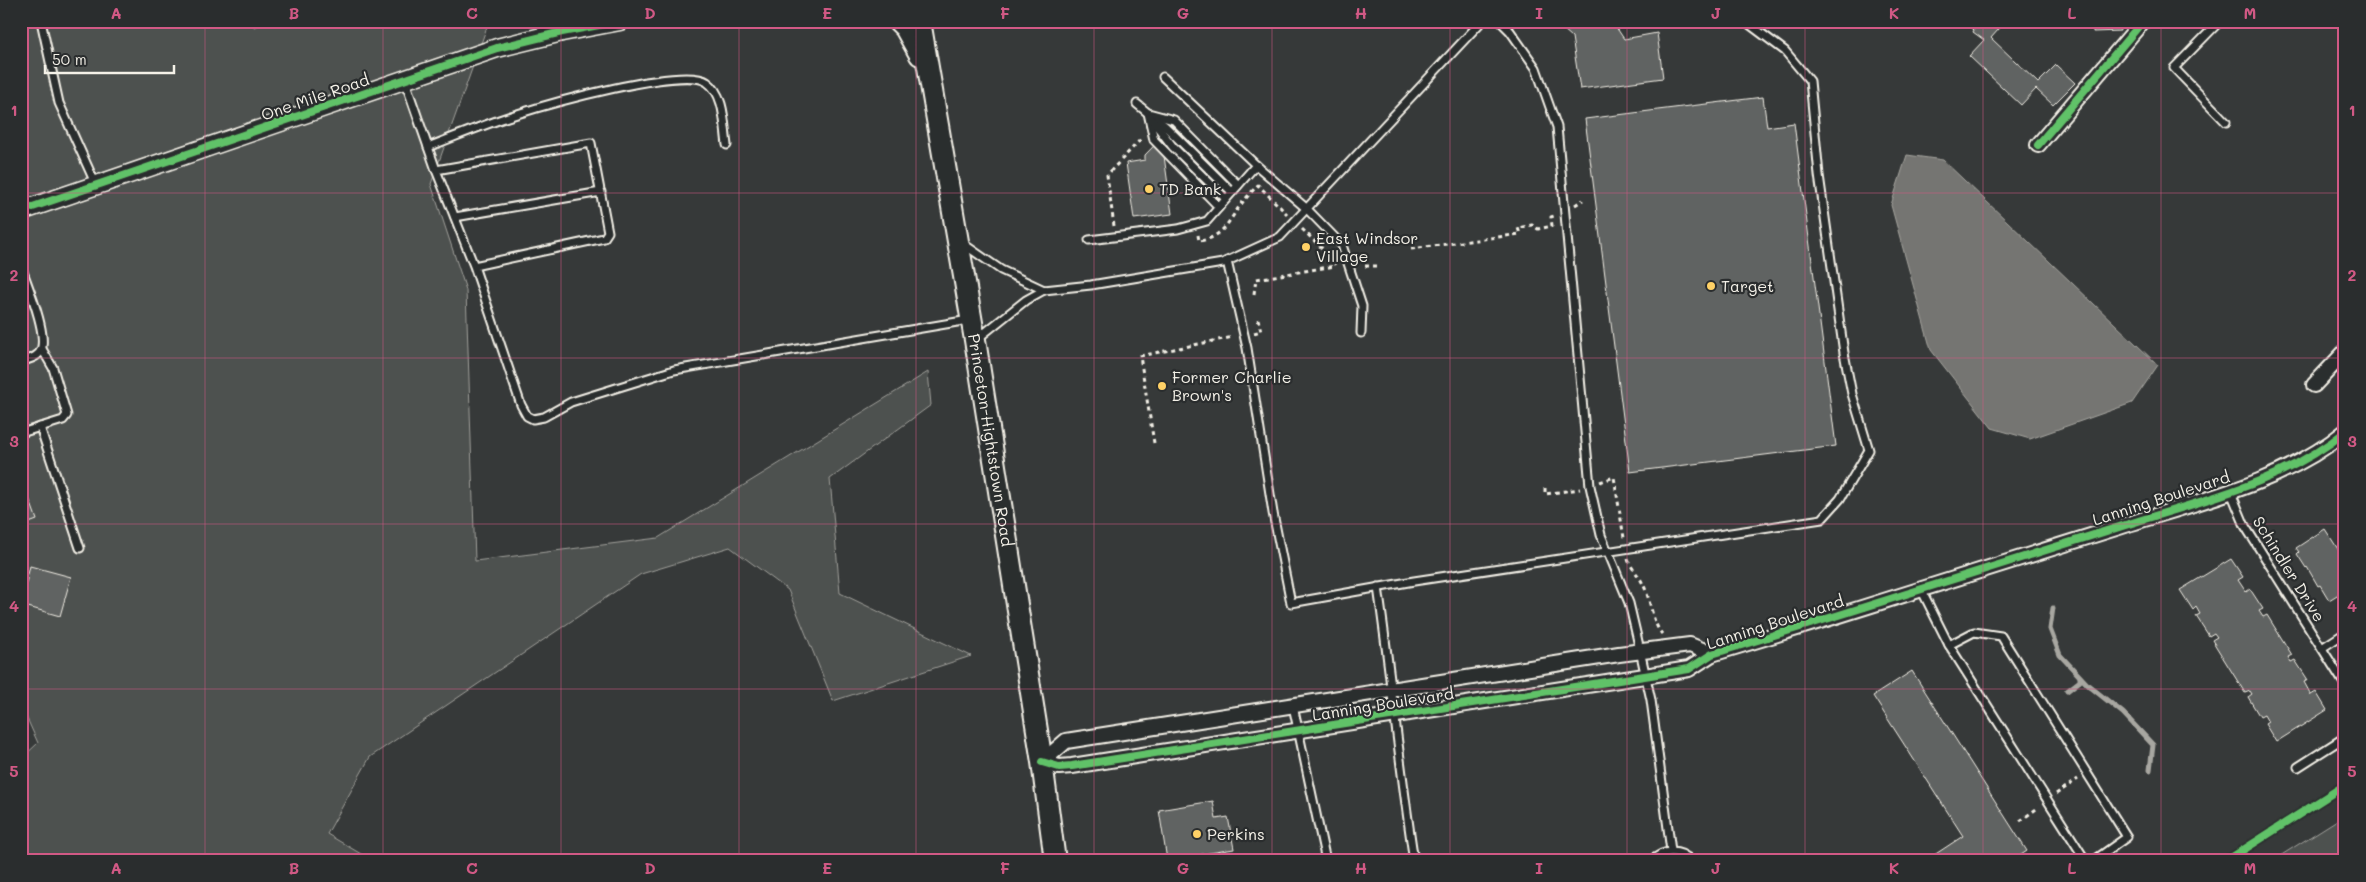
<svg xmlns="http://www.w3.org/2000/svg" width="2366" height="882" font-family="Mali,sans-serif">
<rect width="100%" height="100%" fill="#363939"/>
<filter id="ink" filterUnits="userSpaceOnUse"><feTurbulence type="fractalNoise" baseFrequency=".02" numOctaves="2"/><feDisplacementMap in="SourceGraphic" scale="10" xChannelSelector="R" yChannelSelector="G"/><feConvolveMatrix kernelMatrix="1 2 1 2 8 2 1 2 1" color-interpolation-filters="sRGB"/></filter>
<g filter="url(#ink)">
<!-- green -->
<g fill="#4e514f" stroke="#a1a19c">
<polygon points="21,21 252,21 254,27 270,21 489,21 431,184 466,290 475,561 658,538 928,372 931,405 830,479 840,593 971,656 833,701 788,590 730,547 641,574 370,757 327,834 373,861 21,861 21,759 38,743 21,705"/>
<polygon points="2345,815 2345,861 2272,861"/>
</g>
<!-- water -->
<polygon fill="#757572" stroke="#a8a7a1" points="1907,155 1943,160 2158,365 2132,403 2030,439 1992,428 1931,350 1891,205"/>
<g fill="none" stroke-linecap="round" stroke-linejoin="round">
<!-- stream -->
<g stroke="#a8a7a1" stroke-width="5">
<polyline points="2053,608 2050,629 2060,655 2088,685 2123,713 2153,745 2150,770"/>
<polyline points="2067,691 2080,681 2080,677"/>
</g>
</g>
<!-- building -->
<g fill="#616362" stroke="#f4f1e8">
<polygon points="1554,21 1612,21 1624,39 1657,33 1663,78 1580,89 1572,37"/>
<polygon points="1971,21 2006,21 1991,38 2038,83 2056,65 2075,83 2053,105 2036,89 2021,105 1969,56 1984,40 1973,32 1974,30 1968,24"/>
<polygon points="2093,21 2119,21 2120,31 2093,32"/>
<polygon points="1763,97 1767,127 1794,123 1836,446 1630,472 1585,119"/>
<polygon points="1176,123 1186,134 1164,156 1172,214 1134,219 1126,163 1145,160 1145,155"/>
<polygon points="24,484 37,520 21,526 21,485"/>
<polygon points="2325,529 2345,560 2345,594 2342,592 2329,600 2320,585 2318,586 2307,567 2306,568 2297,554 2299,552 2296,548"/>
<polygon points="2231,559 2243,577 2238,580 2246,592 2250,589 2263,609 2259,611 2263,617 2267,615 2292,655 2288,657 2291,662 2295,660 2308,680 2304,682 2311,695 2316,692 2327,710 2276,742 2265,724 2268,722 2264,715 2260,717 2248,697 2252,694 2250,691 2245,693 2212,640 2217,637 2214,633 2209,636 2196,616 2200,614 2196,607 2193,610 2180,590"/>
<polygon points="30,566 71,577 60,616 21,605"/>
<polygon points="1912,671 2027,851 2012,861 1925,861 1963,836 1873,696"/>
<polygon points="1213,801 1216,819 1228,817 1234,849 1167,860 1159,810"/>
</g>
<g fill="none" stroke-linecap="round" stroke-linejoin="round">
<defs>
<g id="service">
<polyline points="41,21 59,103 96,185"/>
<polyline points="1500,21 1510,31 1536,68 1557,127 1590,486 1601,535 1629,603 1637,637 1651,700 1671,851"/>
<polyline points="2220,21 2174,68 2226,122"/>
<polyline points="1163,77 1256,165 1307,209 1342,245 1362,306 1361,333"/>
<polyline points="405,81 436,170"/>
<polyline points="1137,104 1148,113 1154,140 1219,207"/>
<polyline points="1148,113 1174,120 1238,185"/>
<polyline points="1152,116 1165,126 1232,192"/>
<polyline points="1150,117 1173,147 1226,199"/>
<path d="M428 147C457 136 485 124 514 115 545 105 684 65 707 82 725 94 724 125 727 145"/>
<polyline points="455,217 601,192"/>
<polyline points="1089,240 1178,229 1207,221 1256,165"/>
<polyline points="962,243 1001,270 1044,290"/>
<polyline points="1227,261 1247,348 1273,513 1291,603 1414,581 1822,519 1840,499 1869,450 1852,394 1844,353 1819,175 1810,81 1785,51 1745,21"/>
<path d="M21 266C27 284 48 333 41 350 38 358 28 359 21 362"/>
<polyline points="474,266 604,238 608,232 591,143 436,170 474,266 521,405 527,416 533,419 544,417 571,402 674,370 969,320"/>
<polyline points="977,339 1026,300 1044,290 1091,285 1223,263 1280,237 1482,21"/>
<polyline points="40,427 80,548"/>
<polyline points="21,433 63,420 67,415 53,368 42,349"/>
<polyline points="2230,490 2245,526 2345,685"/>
<path d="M1378 587C1391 678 1400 770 1414 861"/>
<polyline points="1922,591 1949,645 1974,632 2001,636 2127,837 2093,861"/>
<polyline points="1949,645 2086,861"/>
<polyline points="2322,648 2345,633"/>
<polyline points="1293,706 1326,861"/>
<polyline points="2298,767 2345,737"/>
<path d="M1652 861C1663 849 1680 849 1691 861"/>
</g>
<g id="minor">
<polyline points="2038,145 2143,21"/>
<polyline points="2314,385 2345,352"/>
<path d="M1042 762 1059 767 1072 766 1689 669 1712 654C1847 613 1982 571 2116 528 2192 503 2282 484 2345 432"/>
<polyline points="1042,762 1066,741 1619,654 1690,645 1712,654"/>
</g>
<polyline id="tertiary" points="21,211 497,48 562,32 620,21"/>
<g id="secondary">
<polyline points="898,21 905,28 920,55"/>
<path id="s1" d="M920 21 975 340 1042 762 1055 861"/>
</g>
</defs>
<!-- service casing -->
<use href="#service" stroke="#f4f1e8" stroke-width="11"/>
<!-- minor casing -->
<use href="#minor" stroke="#f4f1e8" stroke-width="18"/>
<!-- tertiary casing -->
<use href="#tertiary" stroke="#f4f1e8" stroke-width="21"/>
<!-- secondary casing -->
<use href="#secondary" stroke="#f4f1e8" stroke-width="24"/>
<!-- path -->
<g stroke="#f4f1e8" stroke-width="3" stroke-dasharray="4 4" stroke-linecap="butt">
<polyline points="1575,205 1583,200"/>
<polyline points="1114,226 1107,175 1141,139"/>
<polyline points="1302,229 1325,251 1335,265"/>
<path d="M1198 235 1199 241C1223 238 1229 220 1242 203 1247 197 1252 191 1258 185L1287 214"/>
<polyline points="1411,249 1520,234 1518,228 1532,225 1538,229 1552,226 1551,217 1554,216"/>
<polyline points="1365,266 1376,266"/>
<polyline points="1254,294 1256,279 1335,266"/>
<polyline points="1254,333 1261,331 1258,319"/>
<polyline points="1154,443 1140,356 1233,337"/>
<polyline points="1600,482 1614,477 1624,538"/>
<polyline points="1545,488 1545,494 1580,489"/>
<path d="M1628 559C1630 567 1638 574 1642 582 1651 598 1651 621 1662 634"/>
<polyline points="2056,794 2078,779"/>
<polyline points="2020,821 2039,807"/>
</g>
<!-- service -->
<use href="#service" stroke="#2a2d2e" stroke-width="7"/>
<!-- minor -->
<use href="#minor" stroke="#2a2d2e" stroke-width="14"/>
<!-- tertiary -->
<use href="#tertiary" stroke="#2a2d2e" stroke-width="18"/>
<!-- secondary -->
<use href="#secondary" stroke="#2a2d2e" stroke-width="20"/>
<defs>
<g id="cycleway">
<polyline points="2038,145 2143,21"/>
<polyline points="21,211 497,48 562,32 620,21"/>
<path d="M1042 762 1059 767 1072 766 1689 669 1712 654C1847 613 1982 571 2116 528 2192 503 2282 484 2345 432"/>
<polyline points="2226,861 2345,785"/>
</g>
</defs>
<!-- cycleway casing -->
<use href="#cycleway" stroke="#2a2d2e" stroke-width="11"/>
<!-- cycleway -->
<use href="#cycleway" stroke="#61c268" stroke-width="8"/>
</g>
</g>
<!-- grid -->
<path fill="none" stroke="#d15985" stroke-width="1" stroke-opacity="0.55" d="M205 21V861M383 21V861M561 21V861M739 21V861M916 21V861M1094 21V861M1272 21V861M1450 21V861M1627 21V861M1805 21V861M1983 21V861M2161 21V861M21 193H2345M21 358H2345M21 524H2345M21 689H2345"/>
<!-- markers -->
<g fill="#ffd166" stroke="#2a2d2e" stroke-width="2">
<circle cx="1149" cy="189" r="5"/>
<circle cx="1306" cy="247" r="5"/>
<circle cx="1711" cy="286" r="5"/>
<circle cx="1162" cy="386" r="5"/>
<circle cx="1197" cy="834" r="5"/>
</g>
<g text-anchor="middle" stroke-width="4.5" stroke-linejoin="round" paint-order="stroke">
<!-- street labels -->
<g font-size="16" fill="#f4f1e8" stroke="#2a2d2e">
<text transform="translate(315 97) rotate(-19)" y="6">One Mile Road</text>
<text dy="6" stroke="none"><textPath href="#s1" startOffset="425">Princeton-Hightstown Road</textPath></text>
<text transform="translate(2161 498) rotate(-18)" y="6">Lanning Boulevard</text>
<text transform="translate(2289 569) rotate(58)" y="6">Schindler Drive</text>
<text transform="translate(1775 622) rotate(-18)" y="6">Lanning Boulevard</text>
<text transform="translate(1383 704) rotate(-9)" y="6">Lanning Boulevard</text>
</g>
<!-- poi labels -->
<g font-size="16" fill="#f4f1e8" stroke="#2a2d2e" text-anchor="start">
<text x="1159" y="195">TD Bank</text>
<text x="1316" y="244">East Windsor<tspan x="1316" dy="18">Village</tspan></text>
<text x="1721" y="292">Target</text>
<text x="1172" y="383">Former Charlie<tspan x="1172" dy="18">Brown's</tspan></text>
<text x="1207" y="840">Perkins</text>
</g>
</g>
<!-- margin -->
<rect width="2366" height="882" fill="none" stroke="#2a2d2e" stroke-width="55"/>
<!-- scale -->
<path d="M45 65v8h129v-8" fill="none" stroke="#f4f1e8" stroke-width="2.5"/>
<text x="52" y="65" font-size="15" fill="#f4f1e8" stroke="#2a2d2e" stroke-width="4" paint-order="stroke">50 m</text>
<rect x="28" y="28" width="2310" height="826" fill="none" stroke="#d15985" stroke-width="2"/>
<g font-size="16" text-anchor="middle" font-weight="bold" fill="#d15985">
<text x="116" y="19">A</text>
<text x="294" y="19">B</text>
<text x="472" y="19">C</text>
<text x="650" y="19">D</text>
<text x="827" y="19">E</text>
<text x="1005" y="19">F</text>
<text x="1183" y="19">G</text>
<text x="1361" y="19">H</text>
<text x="1539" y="19">I</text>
<text x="1716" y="19">J</text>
<text x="1894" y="19">K</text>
<text x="2072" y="19">L</text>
<text x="2250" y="19">M</text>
<text x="14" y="116">1</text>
<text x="2352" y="116">1</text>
<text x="14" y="281">2</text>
<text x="2352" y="281">2</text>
<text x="14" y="447">3</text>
<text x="2352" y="447">3</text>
<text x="14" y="612">4</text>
<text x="2352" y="612">4</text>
<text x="14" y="777">5</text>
<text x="2352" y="777">5</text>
<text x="116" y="874">A</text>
<text x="294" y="874">B</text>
<text x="472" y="874">C</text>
<text x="650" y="874">D</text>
<text x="827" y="874">E</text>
<text x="1005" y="874">F</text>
<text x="1183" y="874">G</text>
<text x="1361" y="874">H</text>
<text x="1539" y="874">I</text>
<text x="1716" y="874">J</text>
<text x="1894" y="874">K</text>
<text x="2072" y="874">L</text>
<text x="2250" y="874">M</text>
</g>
</svg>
